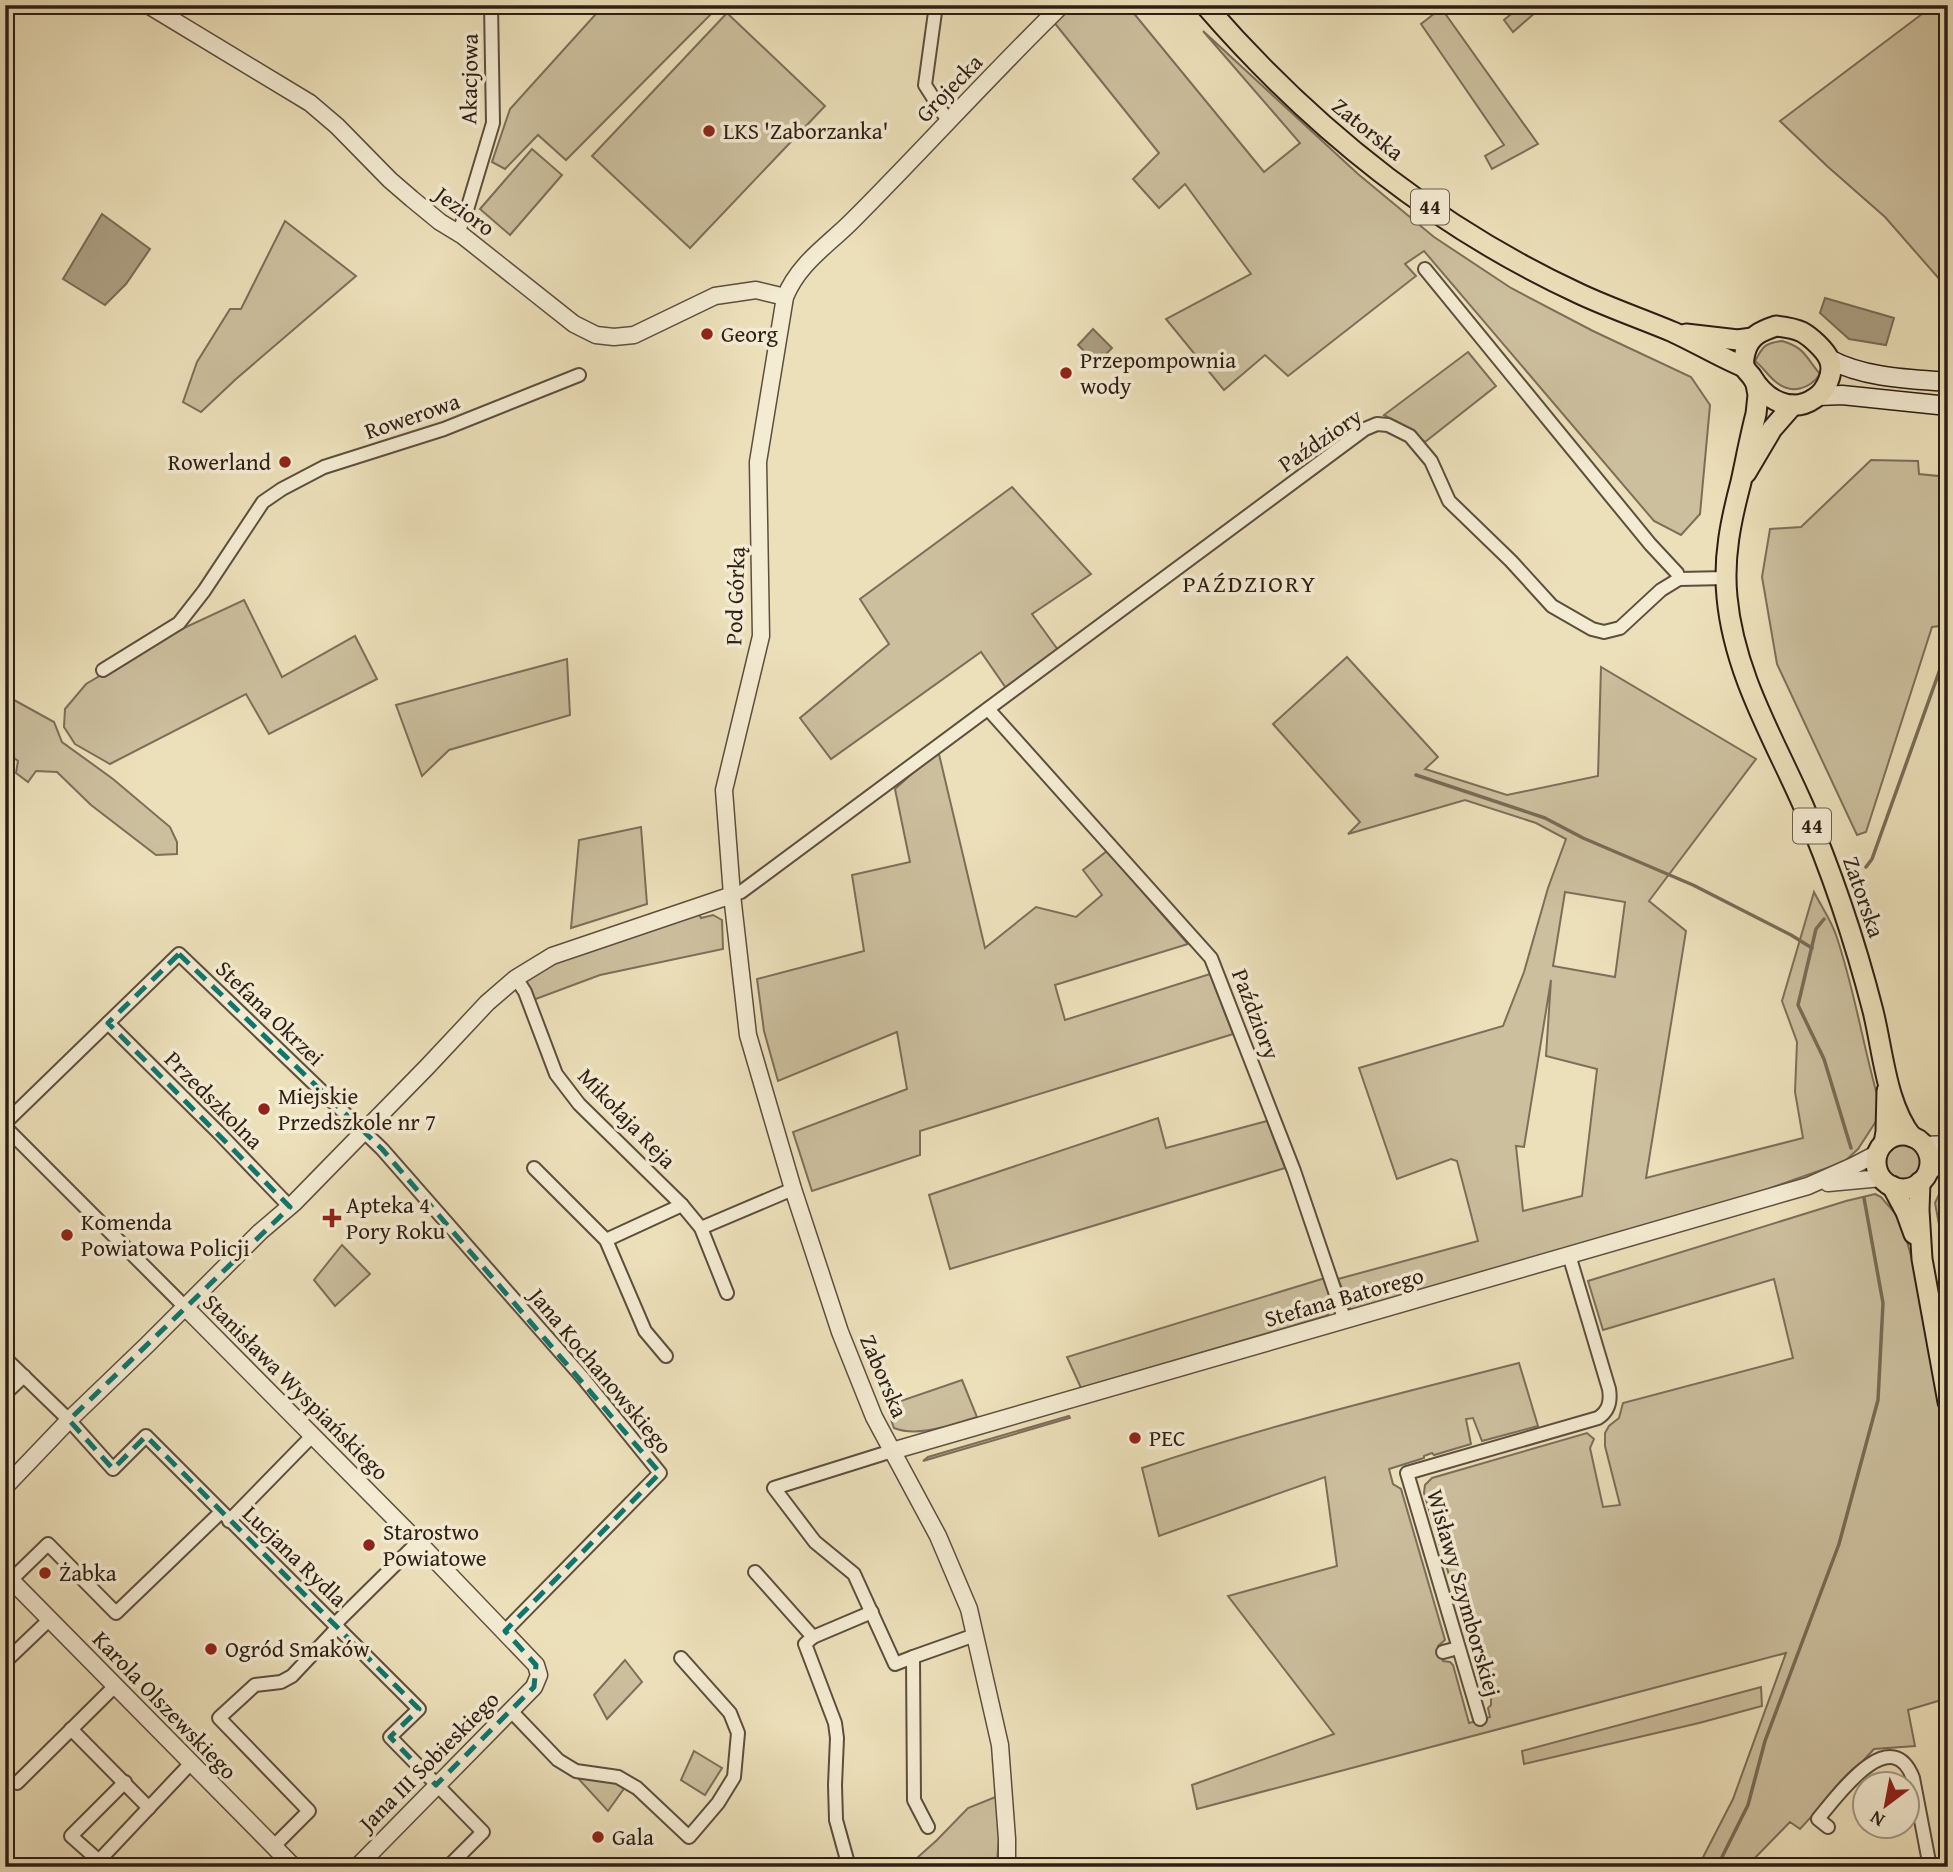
<svg xmlns="http://www.w3.org/2000/svg" width="1953" height="1872" font-family="'Gentium Book Plus',serif">
<rect width="100%" height="100%" fill="#ece0ba"/>
<filter id="stains"><feTurbulence type="fractalNoise" baseFrequency=".00286" numOctaves="4"/><feColorMatrix values="0 0 0 0 .2 0 0 0 0 .09 0 0 0 0 .02 0 0 0 .5 -.17"/></filter>
<radialGradient id="worn" r=".72"><stop offset=".6" stop-color="#630" stop-opacity="0"/><stop offset="1" stop-color="#630" stop-opacity=".3"/></radialGradient>
<!-- green -->
<g fill="#ccbf9e" stroke="#7d6e5a" stroke-width="2" fill-rule="evenodd">
<polygon points="604,5 720,5 566,160 538,135 505,169 492,162 510,109"/>
<polygon points="1070,5 1127,5 1264,172 1300,143 1203,31 1358,174 1434,237 1511,288 1593,331 1691,377 1710,405 1700,514 1681,535 1654,521 1424,251 1405,264 1416,276 1288,376 1265,355 1224,390 1166,319 1251,274 1185,184 1159,208 1133,179 1159,153 1053,21"/>
<polygon points="1430,5 1439,5 1538,144 1492,169 1485,156 1504,145 1421,24 1435,13"/>
<polygon points="1522,5 1544,5 1513,32 1504,20"/>
<polygon points="1934,5 1948,5 1948,289 1885,217 1827,166 1780,121"/>
<polygon points="727,13 825,106 690,248 592,156"/>
<polygon points="532,149 562,175 510,235 480,209"/>
<polygon points="285,221 356,276 236,379 201,412 183,402 197,362 230,309 241,309"/>
<path d="M1782 341C1806 348 1805 357 1820 374 1810 389 1791 395 1776 382 1768 376 1763 367 1755 361 1763 346 1765 343 1782 341Z"/>
<polygon points="1468,352 1496,386 1425,442 1408,428 1384,415"/>
<polygon points="1871,460 1918,461 1919,474 1948,477 1948,625 1932,627 1866,832 1857,835 1777,664 1762,577 1770,529 1801,527"/>
<polygon points="1012,487 1091,574 1032,614 1058,650 1006,688 981,652 831,759 800,718 889,644 860,599"/>
<polygon points="244,600 282,677 355,636 377,679 269,734 246,694 110,764 75,744 64,727 65,709 86,684 169,635"/>
<path d="M1347 657 1438 757 1425 769 1507 795 1598 776 1601 667 1756 759 1649 901 1686 931 1646 1178 1803 1138 1795 1092 1797 1042 1782 1001 1814 892C1821 906 1831 920 1836 935 1856 993 1864 1054 1882 1112L1858 1149 1844 1162 1733 1201 1351 1311 1338 1279 1478 1241 1457 1161 1451 1159 1397 1179 1359 1068 1503 1026 1524 972 1548 888 1566 839 1536 823 1465 800 1348 834 1360 822 1273 724ZM1565 892 1625 902 1615 977 1553 966ZM1551 980 1546 1056 1597 1069 1582 1196 1523 1211 1516 1146 1524 1147Z"/>
<polygon points="567,659 570,715 449,750 422,776 396,705"/>
<polygon points="5,695 54,722 62,742 113,779 170,827 177,842 177,854 156,855 91,805 57,772 36,771 28,782 16,773 18,761 5,751 5,743 11,733 5,729"/>
<polygon points="938,750 985,948 1036,907 1076,917 1102,895 1083,870 1107,851 1188,944 1055,985 1065,1020 1210,974 1233,1034 920,1131 920,1155 812,1191 793,1132 907,1089 897,1032 778,1081 764,1031 757,979 864,951 852,875 910,862 895,789"/>
<polygon points="641,827 647,904 571,928 579,840"/>
<polygon points="698,912 701,918 713,915 722,920 723,949 600,975 533,1000 522,980 554,961"/>
<polygon points="1158,1118 1166,1148 1267,1121 1285,1168 950,1269 929,1195"/>
<circle cx="1903" cy="1163" r="18"/>
<polygon points="1948,1181 1948,1273 1935,1203 1941,1190"/>
<path d="M1875 1194 1881 1197 1901 1220 1913 1263 1948 1457V1698L1908 1710 1915 1746 1874 1749 1800 1829 1790 1822 1746 1867H1698L1733 1799 1786 1653 1197 1809 1192 1785 1334 1734 1228 1596 1337 1566 1325 1477 1159 1536 1142 1468C1266 1426 1393 1395 1519 1363L1538 1426 1482 1441 1473 1418 1466 1419 1471 1444 1434 1455 1432 1453 1424 1456V1458L1389 1469 1393 1484 1401 1489 1445 1640 1438 1646 1443 1661 1450 1662 1453 1665 1469 1723 1490 1717 1488 1708 1491 1705V1695L1484 1690 1424 1493 1425 1485 1432 1478 1587 1433 1594 1439 1590 1448 1603 1507 1620 1505 1605 1446V1433L1609 1426 1619 1418 1623 1403 1793 1358 1774 1279 1603 1330 1588 1281 1846 1201Z"/>
<polygon points="342,1245 370,1274 335,1306 314,1280"/>
<polygon points="1325,1278 1335,1307 1326,1316 1081,1388 1067,1357"/>
<path d="M962 1380 977 1417C952 1424 919 1438 894 1428L886 1406Z"/>
<polygon points="1069,1416 1070,1418 923,1461 928,1457"/>
<polygon points="625,1660 642,1682 607,1719 594,1695"/>
<polygon points="1761,1687 1762,1706 1699,1723 1524,1764 1522,1751"/>
<polygon points="694,1751 722,1768 705,1795 681,1780"/>
<polygon points="565,1764 628,1783 608,1811"/>
<polygon points="998,1796 1000,1825 997,1862 1002,1864 1003,1867 907,1867 937,1840 968,1808"/>
</g>
<!-- water -->
<g fill="#ab9e82" stroke="#796b56" stroke-width="2">
<polygon points="102,214 150,249 126,284 105,305 63,279"/>
<polygon points="1825,298 1894,318 1886,345 1849,339 1820,313"/>
<polygon points="1093,329 1112,348 1105,355 1103,354 1104,357 1097,364 1078,345"/>
</g>
<g fill="none" stroke-linecap="round" stroke-linejoin="round">
<!-- stream -->
<g stroke="#796b56" stroke-width="3.5">
<polyline points="1416,775 1545,818 1583,838 1693,885 1791,935 1812,948"/>
<polyline points="1866,867 1872,859 1948,647"/>
<polyline points="1824,919 1816,929 1798,1005 1824,1059 1851,1148"/>
<polyline points="1717,1867 1748,1805 1765,1741 1839,1544 1878,1400 1883,1303 1864,1198"/>
</g>
<defs>
<g id="minor">
<polyline points="936,5 925,85 948,121"/>
<polyline points="458,233 466,213 493,123 491,5"/>
<polyline points="1425,269 1650,544 1677,573 1679,579 1726,578"/>
<polyline points="103,670 179,623 204,591 263,502 282,489 324,467 444,429 579,375"/>
<polyline points="988,709 1211,958 1294,1171 1345,1321"/>
<polyline points="732,895 741,892 1365,429 1377,424 1388,425 1410,436 1431,461 1449,501 1511,561 1552,606 1592,629 1604,632 1620,628 1661,590 1679,579"/>
<polyline points="516,978 525,992 556,1074 579,1104 682,1205 701,1228 727,1293"/>
<polyline points="108,1023 218,1132 290,1207"/>
<polyline points="5,1123 179,954 382,1149 583,1378 660,1473 505,1631"/>
<polyline points="5,1127 185,1307"/>
<polyline points="534,1168 606,1240 645,1331 666,1356"/>
<polyline points="701,1228 793,1189"/>
<polyline points="606,1240 682,1205"/>
<polyline points="5,1358 69,1420 113,1469 146,1436 419,1709 390,1737 483,1832 448,1867"/>
<polyline points="5,1394 24,1376"/>
<polyline points="892,1451 774,1488 815,1542 854,1574 895,1664 913,1657 914,1800 928,1827"/>
<polyline points="229,1521 312,1436"/>
<polyline points="755,1572 813,1637 805,1644 835,1723 837,1738 835,1785 836,1820 849,1867"/>
<polyline points="11,1580 48,1544 116,1613 221,1512"/>
<polyline points="335,1624 418,1542"/>
<polyline points="813,1637 872,1612"/>
<polyline points="1443,1652 1458,1648"/>
<polyline points="913,1657 975,1635"/>
<polyline points="5,1662 50,1619"/>
<polyline points="511,1711 558,1760 576,1771 618,1777 637,1788 689,1837 718,1803 734,1777 738,1733 730,1713 681,1658"/>
<path d="M1480 1719 1407 1473 1598 1418C1609 1411 1611 1401 1609 1389L1569 1255"/>
<polyline points="71,1729 149,1808"/>
<polyline points="17,1783 115,1686"/>
<path d="M1828 1827 1818 1819C1837 1796 1891 1721 1913 1778L1930 1867"/>
<polyline points="273,1847 309,1811 219,1718 255,1685 281,1682 292,1676 338,1627"/>
<polyline points="98,1860 71,1836 125,1782"/>
<polyline points="93,1867 191,1763"/>
</g>
<g id="tertiary">
<polyline points="148,5 310,103 337,126 390,180 412,199 440,222 463,236 574,324 596,335 614,337 634,335 715,296 756,290 785,297"/>
<polyline points="1924,1145 1948,1144"/>
<polyline points="1928,1172 1948,1160"/>
<polyline points="1828,1183 1882,1178"/>
<polyline points="185,1307 418,1542 536,1665 539,1675 534,1687 357,1867"/>
<polyline points="892,1451 1808,1186 1853,1166 1878,1153"/>
<polyline points="5,1487 69,1420 147,1345 260,1232 294,1203 427,1067 487,1003 516,978 552,956 732,895"/>
<polyline points="5,1574 294,1867"/>
<path d="M1007 1867V1839L1000 1745 969 1609 938 1536 874 1417 840 1332 793 1189 748 1035 732 895 724 790 761 636 758 462 785 297C799 263 827 246 852 221 923 150 990 75 1062 5"/>
</g>
<g id="secondary">
<path d="M1829 359C1865 378 1908 379 1948 382"/>
<polyline points="1818,396 1842,395 1948,406"/>
</g>
<g id="primary">
<path d="M1205 5C1309 125 1435 227 1580 294 1610 308 1642 319 1673 332 1697 343 1720 357 1744 367"/>
<path d="M1776 326C1785 327 1794 328 1802 332 1811 337 1825 350 1829 359 1835 372 1826 391 1815 398 1791 415 1765 399 1752 377 1750 374 1747 372 1745 368 1743 364 1744 357 1745 353 1749 336 1761 331 1776 326Z"/>
<polyline points="1686,334 1738,340 1752,338"/>
<path d="M1756 384 1758 395 1756 414C1750 437 1746 459 1741 482 1731 520 1723 557 1727 597 1734 673 1773 737 1803 805 1832 872 1855 941 1873 1011 1883 1051 1886 1104 1912 1137"/>
<polyline points="1746,473 1772,429 1793,405"/>
<circle cx="1903" cy="1162" r="27"/>
<polyline points="1884,1143 1886,1132 1887,1091"/>
<polyline points="1920,1182 1919,1210 1922,1259 1948,1402"/>
<polyline points="1892,1186 1906,1212 1914,1234"/>
</g>
</defs>
<!-- minor casing -->
<use href="#minor" stroke="#5e4e3e" stroke-width="16"/>
<!-- tertiary casing -->
<use href="#tertiary" stroke="#5e4e3e" stroke-width="19"/>
<!-- secondary casing -->
<use href="#secondary" stroke="#2e1e15" stroke-width="21"/>
<!-- primary casing -->
<use href="#primary" stroke="#2e1e15" stroke-width="23"/>
<!-- minor -->
<use href="#minor" stroke="#f3ebd2" stroke-width="12"/>
<!-- tertiary -->
<use href="#tertiary" stroke="#f3ebd2" stroke-width="16"/>
<!-- secondary -->
<use href="#secondary" stroke="#f3ebd2" stroke-width="18"/>
<!-- primary -->
<use href="#primary" stroke="#ece0ba" stroke-width="19"/>
</g>
<!-- marked area -->
<path fill="none" stroke="#0f766e" stroke-width="5" stroke-dasharray="14 9" stroke-linejoin="round" d="M179 954 382 1149 660 1473 505 1631 536 1665 534 1687 436 1785 390 1737 419 1709 146 1436 113 1469 69 1420 290 1207 108 1023Z"/>
<!-- markers -->
<g fill="#8f2418" stroke="#f3ebd2" stroke-width="2.5">
<circle cx="709" cy="131" r="7"/>
<circle cx="707" cy="334" r="7"/>
<circle cx="1066" cy="373" r="7"/>
<circle cx="285" cy="462" r="7"/>
<circle cx="264" cy="1109" r="7"/>
<path d="M328.5 1207.5h7v7h7v7h-7v7h-7v-7h-7v-7h7z"/>
<circle cx="67" cy="1235" r="7"/>
<circle cx="1135" cy="1438" r="7"/>
<circle cx="369" cy="1545" r="7"/>
<circle cx="45" cy="1573" r="7"/>
<circle cx="211" cy="1649" r="7"/>
<circle cx="598" cy="1837" r="7"/>
</g>
<g text-anchor="middle" stroke-width="7" stroke-linejoin="round" paint-order="stroke">
<!-- shield labels -->
<g fill="#f3ebd2" stroke="#695c4e" stroke-width="2">
<rect x="1411" y="189.5" width="38" height="35" rx="5"/>
<rect x="1793" y="808.5" width="38" height="35" rx="5"/>
</g>
<g font-size="21" font-weight="bold" fill="#2e1e15">
<text x="1430" y="214">44</text>
<text x="1812" y="833">44</text>
</g>
<!-- street labels -->
<g font-size="23" fill="#2e1e15" stroke="#f3ebd2">
<text transform="translate(469 79) rotate(-89)" y="8">Akacjowa</text>
<text transform="translate(949 88) rotate(-46)" y="8">Grojecka</text>
<text transform="translate(1368 129) rotate(39)" y="8">Zatorska</text>
<text transform="translate(465 211) rotate(36)" y="8">Jezioro</text>
<text transform="translate(412 416) rotate(-19)" y="8">Rowerowa</text>
<text transform="translate(1320 440) rotate(-34)" y="8">Paździory</text>
<text transform="translate(735 596) rotate(-88)" y="8">Pod Górką</text>
<text transform="translate(1864 897) rotate(71)" y="8">Zatorska</text>
<text transform="translate(270 1013) rotate(44)" y="8">Stefana Okrzei</text>
<text transform="translate(1256 1014) rotate(69)" y="8">Paździory</text>
<text transform="translate(214 1100) rotate(45)" y="8">Przedszkolna</text>
<text transform="translate(627 1118) rotate(46)" y="8">Mikołaja Reja</text>
<text transform="translate(1344 1297) rotate(-16)" y="8">Stefana Batorego</text>
<text transform="translate(601 1371) rotate(50)" y="8">Jana Kochanowskiego</text>
<text transform="translate(884 1376) rotate(67)" y="8">Zaborska</text>
<text transform="translate(296 1387) rotate(45)" y="8">Stanisława Wyspiańskiego</text>
<text transform="translate(295 1556) rotate(44)" y="8">Lucjana Rydla</text>
<text transform="translate(1464 1593) rotate(74)" y="8">Wisławy Szymborskiej</text>
<text transform="translate(165 1705) rotate(46)" y="8">Karola Olszewskiego</text>
<text transform="translate(429 1761) rotate(-45)" y="8">Jana III Sobieskiego</text>
</g>
<!-- poi labels -->
<g font-size="23" fill="#2e1e15" stroke="#f3ebd2" text-anchor="start">
<text x="723" y="139">LKS 'Zaborzanka'</text>
<text x="721" y="342">Georg</text>
<text x="1080" y="368">Przepompownia<tspan x="1080" dy="26">wody</tspan></text>
<text x="271" y="470" text-anchor="end">Rowerland</text>
<text x="278" y="1104">Miejskie<tspan x="278" dy="26">Przedszkole nr 7</tspan></text>
<text x="346" y="1213">Apteka 4<tspan x="346" dy="26">Pory Roku</tspan></text>
<text x="81" y="1230">Komenda<tspan x="81" dy="26">Powiatowa Policji</tspan></text>
<text x="1149" y="1446">PEC</text>
<text x="383" y="1540">Starostwo<tspan x="383" dy="26">Powiatowe</tspan></text>
<text x="59" y="1581">Żabka</text>
<text x="225" y="1657">Ogród Smaków</text>
<text x="612" y="1845">Gala</text>
</g>
<!-- neighbourhood labels -->
<g font-size="24" letter-spacing="2" fill="#2e1e15" stroke="#f3ebd2">
<text x="1250" y="592">PAŹDZIORY</text>
</g>
</g>
<!-- margin -->
<rect width="1953" height="1872" fill="none" stroke="#ece0ba" stroke-width="28"/>
<rect x="7" y="7" width="1939" height="1858" fill="none" stroke="#2e1e15" stroke-width="3.5"/>
<rect x="14" y="14" width="1925" height="1844" fill="none" stroke="#2e1e15" stroke-width="2"/>
<!-- north arrow -->
<g transform="translate(1886 1805) rotate(212)"><circle r="33" fill="#f3ebd2" stroke="#a49986" stroke-width="2"/>
<path d="M0-5L12 26L0 18L-12 26Z" fill="#8f2418"/>
<text y="-10" font-size="19" font-weight="bold" text-anchor="middle" fill="#2e1e15">N</text>
</g>
<rect width="100%" height="100%" filter="url(#stains)"/>
<rect width="100%" height="100%" fill="url(#worn)"/>
</svg>
